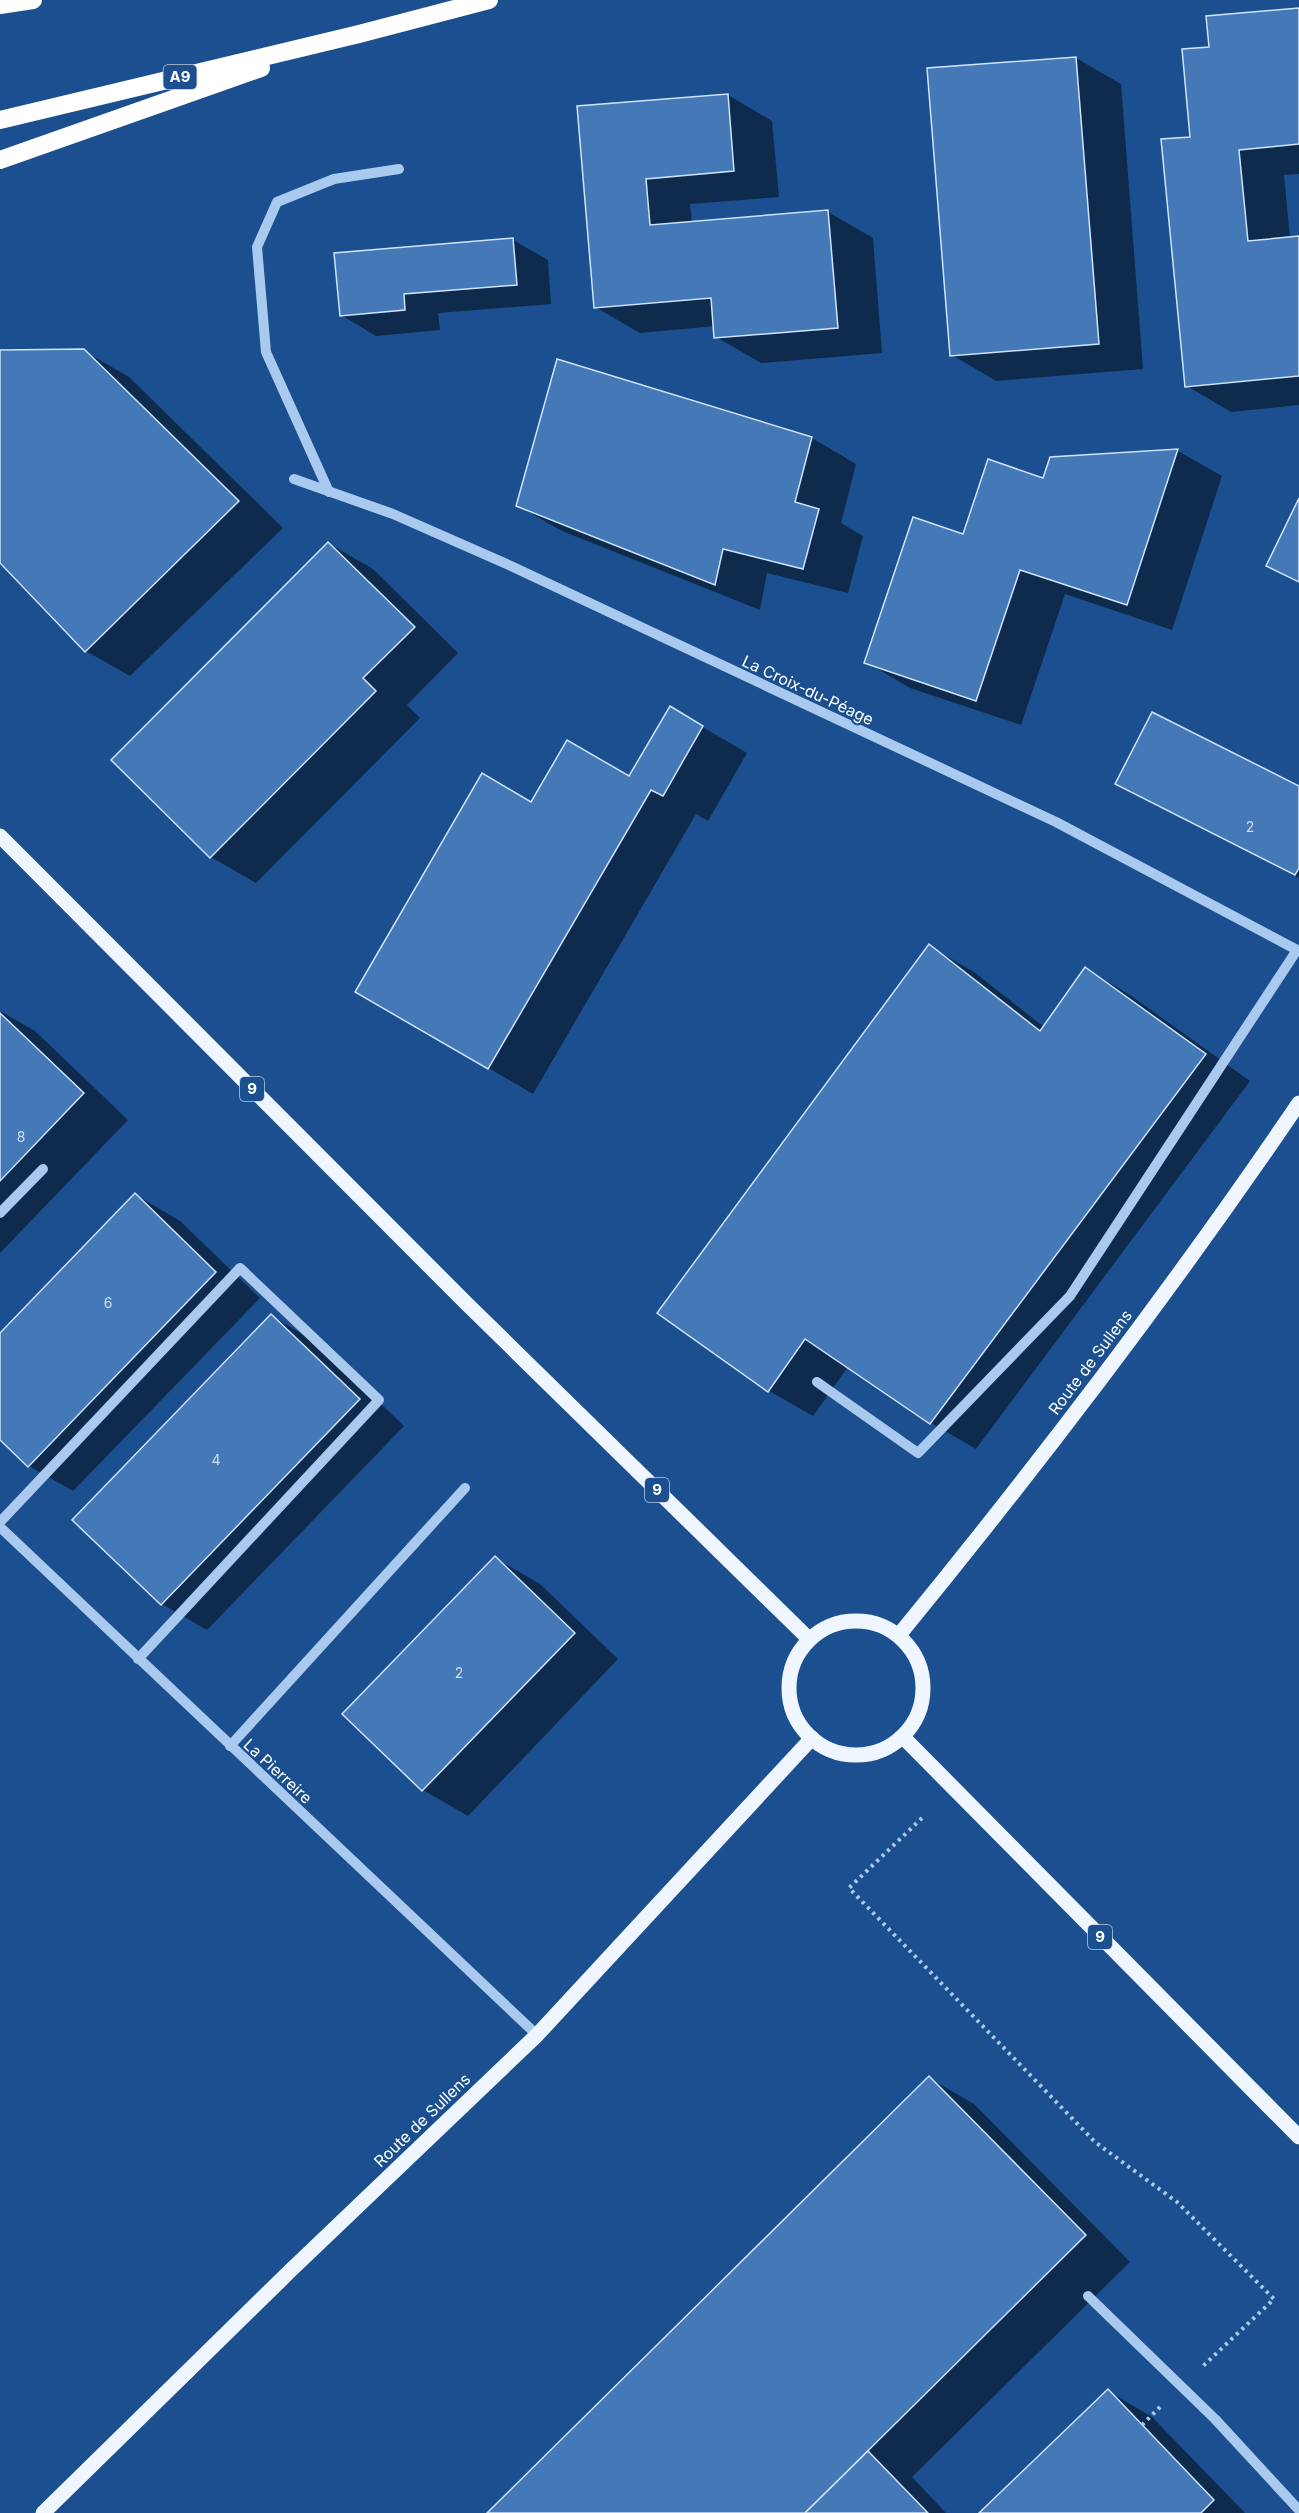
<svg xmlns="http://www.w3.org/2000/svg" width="1299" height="2513" font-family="Inter,sans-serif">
<rect width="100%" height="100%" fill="#1b4f8f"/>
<!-- shadow -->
<g fill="#0007">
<polygon points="1299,9 1299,174 1284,175 1290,238 1299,237 1299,405 1231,412 1187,386 1192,138 1210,48"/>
<polygon points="1076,58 1121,84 1143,369 996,381 952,355"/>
<polygon points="728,95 772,121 779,197 690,204 692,223 828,212 873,238 882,353 761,363 716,337 715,326 640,333 595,307 579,108"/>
<polygon points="513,240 548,260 551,304 438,313 440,330 376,336 341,315"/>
<polygon points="0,351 84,351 129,377 283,528 130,676 86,651 0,560"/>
<polygon points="812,438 856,464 841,523 863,536 848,593 767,573 760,610 562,531 517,505"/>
<polygon points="1178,451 1222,476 1172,630 1065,594 1021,725 910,688 866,662 1044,480 1051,458"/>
<polygon points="328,543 373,569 458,653 407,705 420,718 256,883 211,857 113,760"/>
<polygon points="670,708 747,753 708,821 696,814 533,1094 357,991 532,804 630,777"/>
<polygon points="1117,783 1299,788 1299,878 1152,803"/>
<polygon points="929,946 974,972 1044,1027 1086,969 1130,995 1250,1081 976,1449 931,1423 848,1367 813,1416 769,1391"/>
<polygon points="0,1011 35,1031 128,1120 0,1253"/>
<polygon points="136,1195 180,1221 260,1298 73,1491 29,1466 0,1438 0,1336"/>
<polygon points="271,1316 316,1342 404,1426 207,1630 162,1604 74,1520"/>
<polygon points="495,1558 540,1584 618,1659 468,1816 423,1790 344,1714"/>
<polygon points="929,2078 974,2104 1130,2262 912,2477 946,2513 489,2513"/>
<polygon points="1108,2391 1152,2417 1245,2513 981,2513"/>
</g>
<!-- building -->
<g fill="#4478b7" stroke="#cfe3fa" stroke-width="1.5">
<polygon points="1299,8 1299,144 1239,150 1248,241 1299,236 1299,376 1185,387 1161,139 1190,137 1182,49 1209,47 1206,16"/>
<polygon points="1076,57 1099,344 950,356 927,68"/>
<polygon points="728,94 734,171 646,179 650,225 828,210 838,328 714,338 711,298 594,308 577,106"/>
<polygon points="513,238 517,285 404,294 405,310 340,316 334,253"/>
<polygon points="84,349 239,501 85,652 0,563 0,350"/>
<polygon points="557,359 812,437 795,502 819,509 803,569 723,549 715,585 516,506"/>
<polygon points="1178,449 1127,605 1020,570 976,701 864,663 913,517 963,534 988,459 1043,478 1050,457"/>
<polygon points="1299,498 1299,582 1266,566"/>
<polygon points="328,542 415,627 363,678 376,691 210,858 111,760"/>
<polygon points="670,706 703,726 663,796 651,790 488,1069 355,992 482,773 531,802 567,740 629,776"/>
<polygon points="1152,712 1299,786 1299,868 1295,875 1115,784"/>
<polygon points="929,944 1040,1031 1085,967 1206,1054 930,1424 805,1339 768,1392 657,1313"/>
<polygon points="0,1013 84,1093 0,1181"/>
<polygon points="135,1193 216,1272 28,1467 0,1440 0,1333"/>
<polygon points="271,1314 360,1399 161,1605 72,1520"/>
<polygon points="495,1556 575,1633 422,1791 342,1714"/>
<polygon points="929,2076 1086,2235 805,2513 487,2513"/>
<polygon points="1108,2389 1214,2500 1201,2513 979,2513"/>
<polygon points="868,2451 928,2513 805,2513"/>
</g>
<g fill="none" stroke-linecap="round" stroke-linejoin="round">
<!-- path -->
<g stroke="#a9c9ee" stroke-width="4" stroke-dasharray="3 4.5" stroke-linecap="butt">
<polyline points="922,1818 849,1888 1095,2142 1177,2202 1274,2299 1201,2368"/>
<polyline points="1142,2425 1163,2404"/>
</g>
<!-- minor -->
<g stroke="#a9c9ee" stroke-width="10">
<polyline points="294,479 393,514 511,566 1056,822 1299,951"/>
<polyline points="329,492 266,352 257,247 277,202 334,179 399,169"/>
<polyline points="0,1213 43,1169"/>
<polyline points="817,1382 918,1453 1070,1296 1297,950"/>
<polyline points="0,1522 240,1268 379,1400 138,1659"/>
<polyline points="0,1527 537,2035"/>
<polyline points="230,1746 465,1488"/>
<polyline points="1088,2296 1215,2419 1299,2510"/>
</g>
<!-- major -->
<g stroke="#f0f6ff" stroke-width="15">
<polyline points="0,836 466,1303 809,1639"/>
<circle cx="856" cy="1688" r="67"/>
<path d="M899 1635C1039 1464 1174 1287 1299 1103"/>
<polyline points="903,1737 1299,2137"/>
<polyline points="43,2513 291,2270 537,2035 812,1738"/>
</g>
<!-- highway -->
<g stroke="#fff" stroke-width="18">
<polyline points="0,5 33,0"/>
<polyline points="0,120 359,34 489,0"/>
<polyline points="0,160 261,68"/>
</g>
</g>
<g text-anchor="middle" stroke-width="4.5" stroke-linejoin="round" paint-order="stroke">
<!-- number labels -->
<g font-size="14" fill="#d0dded">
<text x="1250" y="832">2</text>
<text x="21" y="1142">8</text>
<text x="108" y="1308">6</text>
<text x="216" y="1465">4</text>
<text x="459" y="1678">2</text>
</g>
<!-- shield labels -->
<g fill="#1b4f8f" stroke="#bbcadd" stroke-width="1.5">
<rect x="163.5" y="65" width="33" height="24" rx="4.5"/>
<rect x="240" y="1077" width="24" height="24" rx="4.5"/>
<rect x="645" y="1478" width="24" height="24" rx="4.5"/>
<rect x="1088" y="1925" width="24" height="24" rx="4.5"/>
</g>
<g font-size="15" font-weight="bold" fill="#fff">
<text x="180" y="82">A9</text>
<text x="252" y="1094">9</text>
<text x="657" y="1495">9</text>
<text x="1100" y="1942">9</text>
</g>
<!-- street labels -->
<g font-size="16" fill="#fff" stroke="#1b4f8f">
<text transform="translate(808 690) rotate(25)" y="6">La Croix-du-Péage</text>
<text transform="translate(1090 1362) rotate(-53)" y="6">Route de Sullens</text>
<text transform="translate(278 1771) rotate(43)" y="6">La Pierreire</text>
<text transform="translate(422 2120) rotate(-44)" y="6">Route de Sullens</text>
</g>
</g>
</svg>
